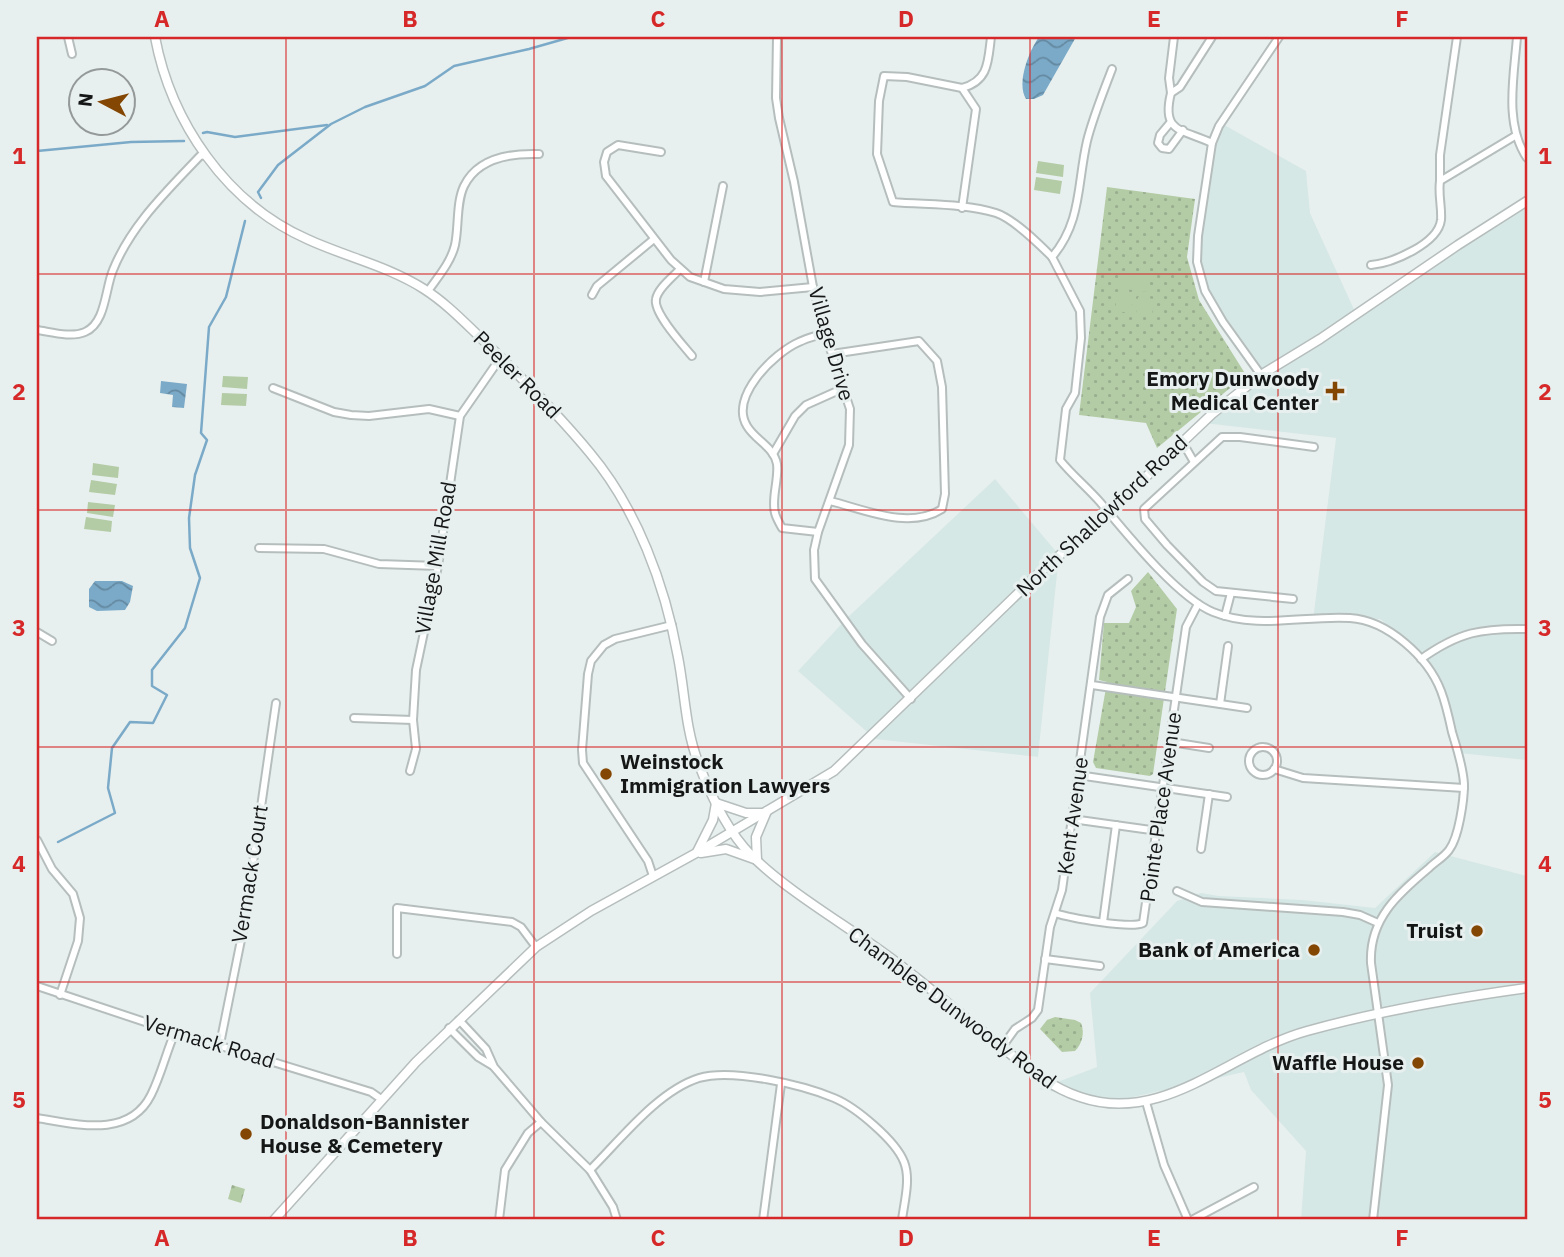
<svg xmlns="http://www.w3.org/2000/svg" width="1564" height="1257" font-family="'IBM Plex Sans',sans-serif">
<defs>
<pattern id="green-dots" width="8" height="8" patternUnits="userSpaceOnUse" patternTransform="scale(1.75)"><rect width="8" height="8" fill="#b3cca6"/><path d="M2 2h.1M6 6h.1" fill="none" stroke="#99ae8e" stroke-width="1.8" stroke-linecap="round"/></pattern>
<pattern id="cemetery-stones" width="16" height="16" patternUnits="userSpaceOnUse" patternTransform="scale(1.75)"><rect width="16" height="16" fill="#b3cca6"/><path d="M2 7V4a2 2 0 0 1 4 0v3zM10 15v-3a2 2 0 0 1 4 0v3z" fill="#99ae8e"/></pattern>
<pattern id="water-waves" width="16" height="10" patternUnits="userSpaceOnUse" patternTransform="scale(1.75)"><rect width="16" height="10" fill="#7baac8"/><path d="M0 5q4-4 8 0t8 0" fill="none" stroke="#6489a1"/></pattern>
</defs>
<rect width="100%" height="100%" fill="#e8f0ef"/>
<!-- built -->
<g fill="#d6e8e5">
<polygon points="1219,122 1306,171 1310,213 1357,316 1527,205 1527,760 1459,753 1442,699 1418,649 1380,619 1313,620 1336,438 1203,423 1265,372 1219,308 1198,267"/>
<polygon points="995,479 1059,555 1038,757 875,739 798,671 847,618"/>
<polygon points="1435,852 1527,876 1527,1220 1301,1220 1306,1151 1251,1090 1244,1072 1129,1098 1128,1101 1101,1101 1039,1089 1097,1067 1090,993 1177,901 1201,893 1219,896 1303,900 1375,908"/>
</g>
<!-- green -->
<g fill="url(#green-dots)">
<polygon points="1107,187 1195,199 1187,257 1199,300 1246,375 1157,448 1146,423 1079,415"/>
<polygon points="1148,572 1177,609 1153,774 1150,776 1096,768 1093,762 1107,682 1099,680 1104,623 1129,623 1136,607 1131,591"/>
<path d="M1055 1017 1075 1020 1081 1023C1085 1033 1082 1044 1075 1051L1062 1052 1040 1029 1047 1020Z"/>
</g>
<!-- cemetery -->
<polygon fill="url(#cemetery-stones)" points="232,1185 245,1189 241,1203 228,1199"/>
<!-- pitch -->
<g fill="#b3cca6">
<polygon points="1038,161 1064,165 1063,177 1036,173"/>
<polygon points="1036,177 1062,181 1060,194 1034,190"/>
<polygon points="1120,271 1148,275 1146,292 1118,288"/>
<polygon points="1117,294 1133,296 1131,313 1115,311"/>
<polygon points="1138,297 1154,299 1152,316 1136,314"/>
<polygon points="223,376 248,377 247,389 222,387"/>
<polygon points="222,393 247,394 246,406 221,405"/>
<polygon points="93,463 119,467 118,478 92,475"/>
<polygon points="91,480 117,484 115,495 89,492"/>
<polygon points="88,502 115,505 113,517 87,513"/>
<polygon points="86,517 112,521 111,532 84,529"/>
</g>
<!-- water -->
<g fill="url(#water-waves)">
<path d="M1039 37H1076L1043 95 1034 99H1026C1016 83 1029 51 1039 37Z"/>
<polygon points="161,381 187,384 184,408 172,407 173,395 160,393"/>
<polygon points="95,581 122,581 133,586 130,602 125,610 97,611 89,607 89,589"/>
</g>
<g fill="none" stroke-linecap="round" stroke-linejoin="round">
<!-- stream -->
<g stroke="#7baac8" stroke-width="2.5">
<polyline points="203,133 207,132 235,137 327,125"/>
<polyline points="37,151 131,142 184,141"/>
<polyline points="261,198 258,192 278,165 331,124 365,107 425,86 454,66 529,49 571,37"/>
<polyline points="58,842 115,813 108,788 112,748 130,722 153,723 167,695 152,686 152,670 185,628 200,578 190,548 189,518 195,475 207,440 201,433 209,327 226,297 245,221"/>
</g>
<defs>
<g id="street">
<polyline points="68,37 72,54"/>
<polyline points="777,37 776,98 779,118 794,182 813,287 825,333 850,409 849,445 818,532 814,550 815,579 862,644 911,699"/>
<path d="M1212 37 1180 87 1171 93C1161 133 1182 129 1212 143"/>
<path d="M1517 37C1514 76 1504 124 1527 158"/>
<path d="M1112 69C1103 93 1093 117 1087 141 1077 184 1082 222 1052 257L1080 311 1081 338 1075 393 1066 409 1060 460C1072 475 1087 487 1100 502 1126 533 1177 597 1213 612 1257 630 1305 615 1350 618 1387 620 1428 657 1441 691 1446 704 1449 718 1452 732 1457 749 1463 766 1464 784 1464 800 1459 837 1449 850 1444 857 1435 862 1429 868 1398 894 1369 919 1371 963L1388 1085 1373 1220"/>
<path d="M962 88 907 77 884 76 879 101 877 154 893 202C926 205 964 203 996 213 1014 219 1039 244 1052 257"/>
<polyline points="1171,93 1169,78 1174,37"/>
<polyline points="1170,123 1160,135 1158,143 1162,148 1169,149 1183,130"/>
<polyline points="661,152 618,145 607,152 604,162 606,176 671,260 690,277 724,289 760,292 813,287"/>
<polyline points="1440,181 1440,155 1457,37"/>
<path d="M962 208 976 109 962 88C989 81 988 61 991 37"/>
<path d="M1371 265C1392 263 1438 244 1441 220 1442 206 1438 195 1440 181L1515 136"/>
<path d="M680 269C673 277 658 288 656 299 653 313 683 345 692 356"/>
<polyline points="704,282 723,186"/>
<path d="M428 291C438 277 451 262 455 245 459 226 456 203 464 186 478 157 511 153 539 154"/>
<polyline points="592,295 597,286 654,239"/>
<path d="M37 330C51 332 71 338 85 332 106 323 105 289 113 270 131 225 167 191 200 156L205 155"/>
<polyline points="1261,375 1223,322 1205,291 1197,262 1198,236 1212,143 1219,126 1279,37"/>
<polyline points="273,388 334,412 351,415 369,416 429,409 460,416"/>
<polyline points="1183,443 1194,462"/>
<polyline points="773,454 795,416 806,405 844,388"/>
<path d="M830 501C866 510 909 530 942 509L945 494 942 387 937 361 919 341 832 354"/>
<path d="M818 532 782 528C780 524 776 518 775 513 771 498 779 480 777 464 774 447 755 440 747 426 729 397 774 353 799 342 807 338 816 336 825 333"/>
<polyline points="259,548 324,549 379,564 438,566"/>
<polyline points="1293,599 1216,591 1203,582 1167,545 1145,519 1144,509 1222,437 1240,437 1314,447"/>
<polyline points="1225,616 1231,593"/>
<polyline points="37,632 52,641"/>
<path d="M1421 659C1459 632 1481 628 1527 629"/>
<polyline points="1092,685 1247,708"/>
<polyline points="1220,704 1228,646"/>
<polyline points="354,718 413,720"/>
<polyline points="1171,742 1209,748"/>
<circle cx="1263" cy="761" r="14"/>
<polyline points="1274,769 1303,778 1464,788"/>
<polyline points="410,771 416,749 413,720 416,670 438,566 460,416 501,357"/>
<polyline points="1078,775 1227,797"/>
<polyline points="1072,819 1158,831"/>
<polyline points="37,840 52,869 73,894 80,918 78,941 60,995"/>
<polyline points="1201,849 1209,794"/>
<polyline points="653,876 648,861 583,763 582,750 588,674 591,661 604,645 615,639 672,625"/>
<polyline points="1177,891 1202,902 1343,912 1360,915 1378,923"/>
<path d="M1055 913C1070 918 1131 929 1143 923L1186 627 1198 604"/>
<polyline points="1103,922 1116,825"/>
<polyline points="397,954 397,908 512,922 521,927 536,947"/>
<polyline points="1045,959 1100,966"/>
<polyline points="37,986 175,1032 371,1092 381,1099"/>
<polyline points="459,1020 486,1049 494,1067 541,1122 590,1170 613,1207 617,1220"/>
<polyline points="449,1028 478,1057 493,1066"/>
<polyline points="220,1044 244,925 276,703"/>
<polyline points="1002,1047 1015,1029 1032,1018 1038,1010 1050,927 1062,890 1100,617 1108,595 1128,579"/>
<polyline points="1146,1102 1164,1165 1188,1220"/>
<path d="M37 1118C76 1124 129 1139 151 1095 161 1075 166 1053 175 1032"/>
<path d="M590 1170C621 1139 658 1091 699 1078 732 1068 803 1085 834 1098 856 1107 896 1141 904 1162 911 1179 904 1203 902 1220"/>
<polyline points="499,1220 505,1170 528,1133 541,1122"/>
<polyline points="763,1220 781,1084"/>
<polyline points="1192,1220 1254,1187"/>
</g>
<g id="secondary">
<path d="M155 37C171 122 226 203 307 239 346 257 388 266 424 289 446 303 464 322 483 340 520 376 557 413 590 453 637 509 665 585 678 657 685 692 685 728 698 762 710 794 726 830 751 855 789 893 848 926 892 959 928 986 963 1016 998 1044 1024 1065 1049 1087 1080 1097 1164 1126 1230 1052 1307 1031 1379 1011 1454 998 1527 988"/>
<polyline points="716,803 746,813 761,813"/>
<polyline points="697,852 713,820 716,803"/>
<polyline points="701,853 726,849 757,860 756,837 767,811"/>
<polyline points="274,1220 416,1062 536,947 591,911 698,852 834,771 1037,575 1108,513 1212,414 1261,375 1320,339 1458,245 1527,201"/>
</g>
</defs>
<!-- street casing -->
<use href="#street" stroke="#b6bebd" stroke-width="10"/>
<!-- secondary casing -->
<use href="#secondary" stroke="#b6bebd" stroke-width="11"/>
<!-- street -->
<use href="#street" stroke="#fff" stroke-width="6"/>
<!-- secondary -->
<use href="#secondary" stroke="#fff" stroke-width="8"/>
</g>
<!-- grid -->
<path fill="none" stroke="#d62828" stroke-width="2" stroke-opacity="0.55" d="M286 37V1220M534 37V1220M782 37V1220M1030 37V1220M1278 37V1220M37 274H1527M37 510H1527M37 747H1527M37 982H1527"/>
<!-- markers -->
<g fill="#834603" stroke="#e8f0ef" stroke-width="2.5">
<path d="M1331.5 380.5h7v7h7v7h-7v7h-7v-7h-7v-7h7z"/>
<circle cx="606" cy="774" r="7"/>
<circle cx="1477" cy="931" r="7"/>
<circle cx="1314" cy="950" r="7"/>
<circle cx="1418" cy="1063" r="7"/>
<circle cx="246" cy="1134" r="7"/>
</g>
<g text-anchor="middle" stroke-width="6" stroke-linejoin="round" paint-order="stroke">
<!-- street labels -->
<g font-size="21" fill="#151717" stroke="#e8f0ef">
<text transform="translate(831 344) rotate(74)" y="7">Village Drive</text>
<text transform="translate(517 375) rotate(45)" y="7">Peeler Road</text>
<text transform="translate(1102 516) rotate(-43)" y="7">North Shallowford Road</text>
<text transform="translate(436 558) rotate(-80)" y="7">Village Mill Road</text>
<text transform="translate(1161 807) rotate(-82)" y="7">Pointe Place Avenue</text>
<text transform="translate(1073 816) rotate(-82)" y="7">Kent Avenue</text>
<text transform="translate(250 874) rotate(-81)" y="7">Vermack Court</text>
<text transform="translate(952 1008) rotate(37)" y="7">Chamblee Dunwoody Road</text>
<text transform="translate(209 1042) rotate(17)" y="7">Vermack Road</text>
</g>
<!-- poi labels -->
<g font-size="21" font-weight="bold" fill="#151717" stroke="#e8f0ef" text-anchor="end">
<text x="1319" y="386">Emory Dunwoody<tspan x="1319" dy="24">Medical Center</tspan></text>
<text x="620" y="769" text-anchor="start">Weinstock<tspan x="620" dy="24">Immigration Lawyers</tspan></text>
<text x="1463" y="938">Truist</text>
<text x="1300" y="957">Bank of America</text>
<text x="1404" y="1070">Waffle House</text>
<text x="260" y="1129" text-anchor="start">Donaldson-Bannister<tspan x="260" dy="24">House &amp; Cemetery</tspan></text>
</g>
</g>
<!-- border -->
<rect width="1564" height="1257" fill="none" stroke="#e8f0ef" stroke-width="77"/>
<!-- north arrow -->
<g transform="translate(102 102) rotate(277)"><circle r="33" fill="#e8f0ef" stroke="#949999" stroke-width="2"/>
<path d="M0-5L12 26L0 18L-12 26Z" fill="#834603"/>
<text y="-10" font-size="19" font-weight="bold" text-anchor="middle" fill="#151717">N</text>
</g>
<rect x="38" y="38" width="1488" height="1180" fill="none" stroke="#d62828" stroke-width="2.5"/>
<g font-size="23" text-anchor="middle" font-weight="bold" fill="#d62828">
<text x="162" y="27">A</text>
<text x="410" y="27">B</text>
<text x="658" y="27">C</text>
<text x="906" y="27">D</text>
<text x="1154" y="27">E</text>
<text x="1402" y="27">F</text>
<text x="19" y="164">1</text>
<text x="1545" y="164">1</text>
<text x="19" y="400">2</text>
<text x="1545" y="400">2</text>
<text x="19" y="636">3</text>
<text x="1545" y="636">3</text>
<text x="19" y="872">4</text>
<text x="1545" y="872">4</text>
<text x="19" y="1108">5</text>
<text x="1545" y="1108">5</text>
<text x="162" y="1246">A</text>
<text x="410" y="1246">B</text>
<text x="658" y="1246">C</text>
<text x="906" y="1246">D</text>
<text x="1154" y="1246">E</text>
<text x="1402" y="1246">F</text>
</g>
</svg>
